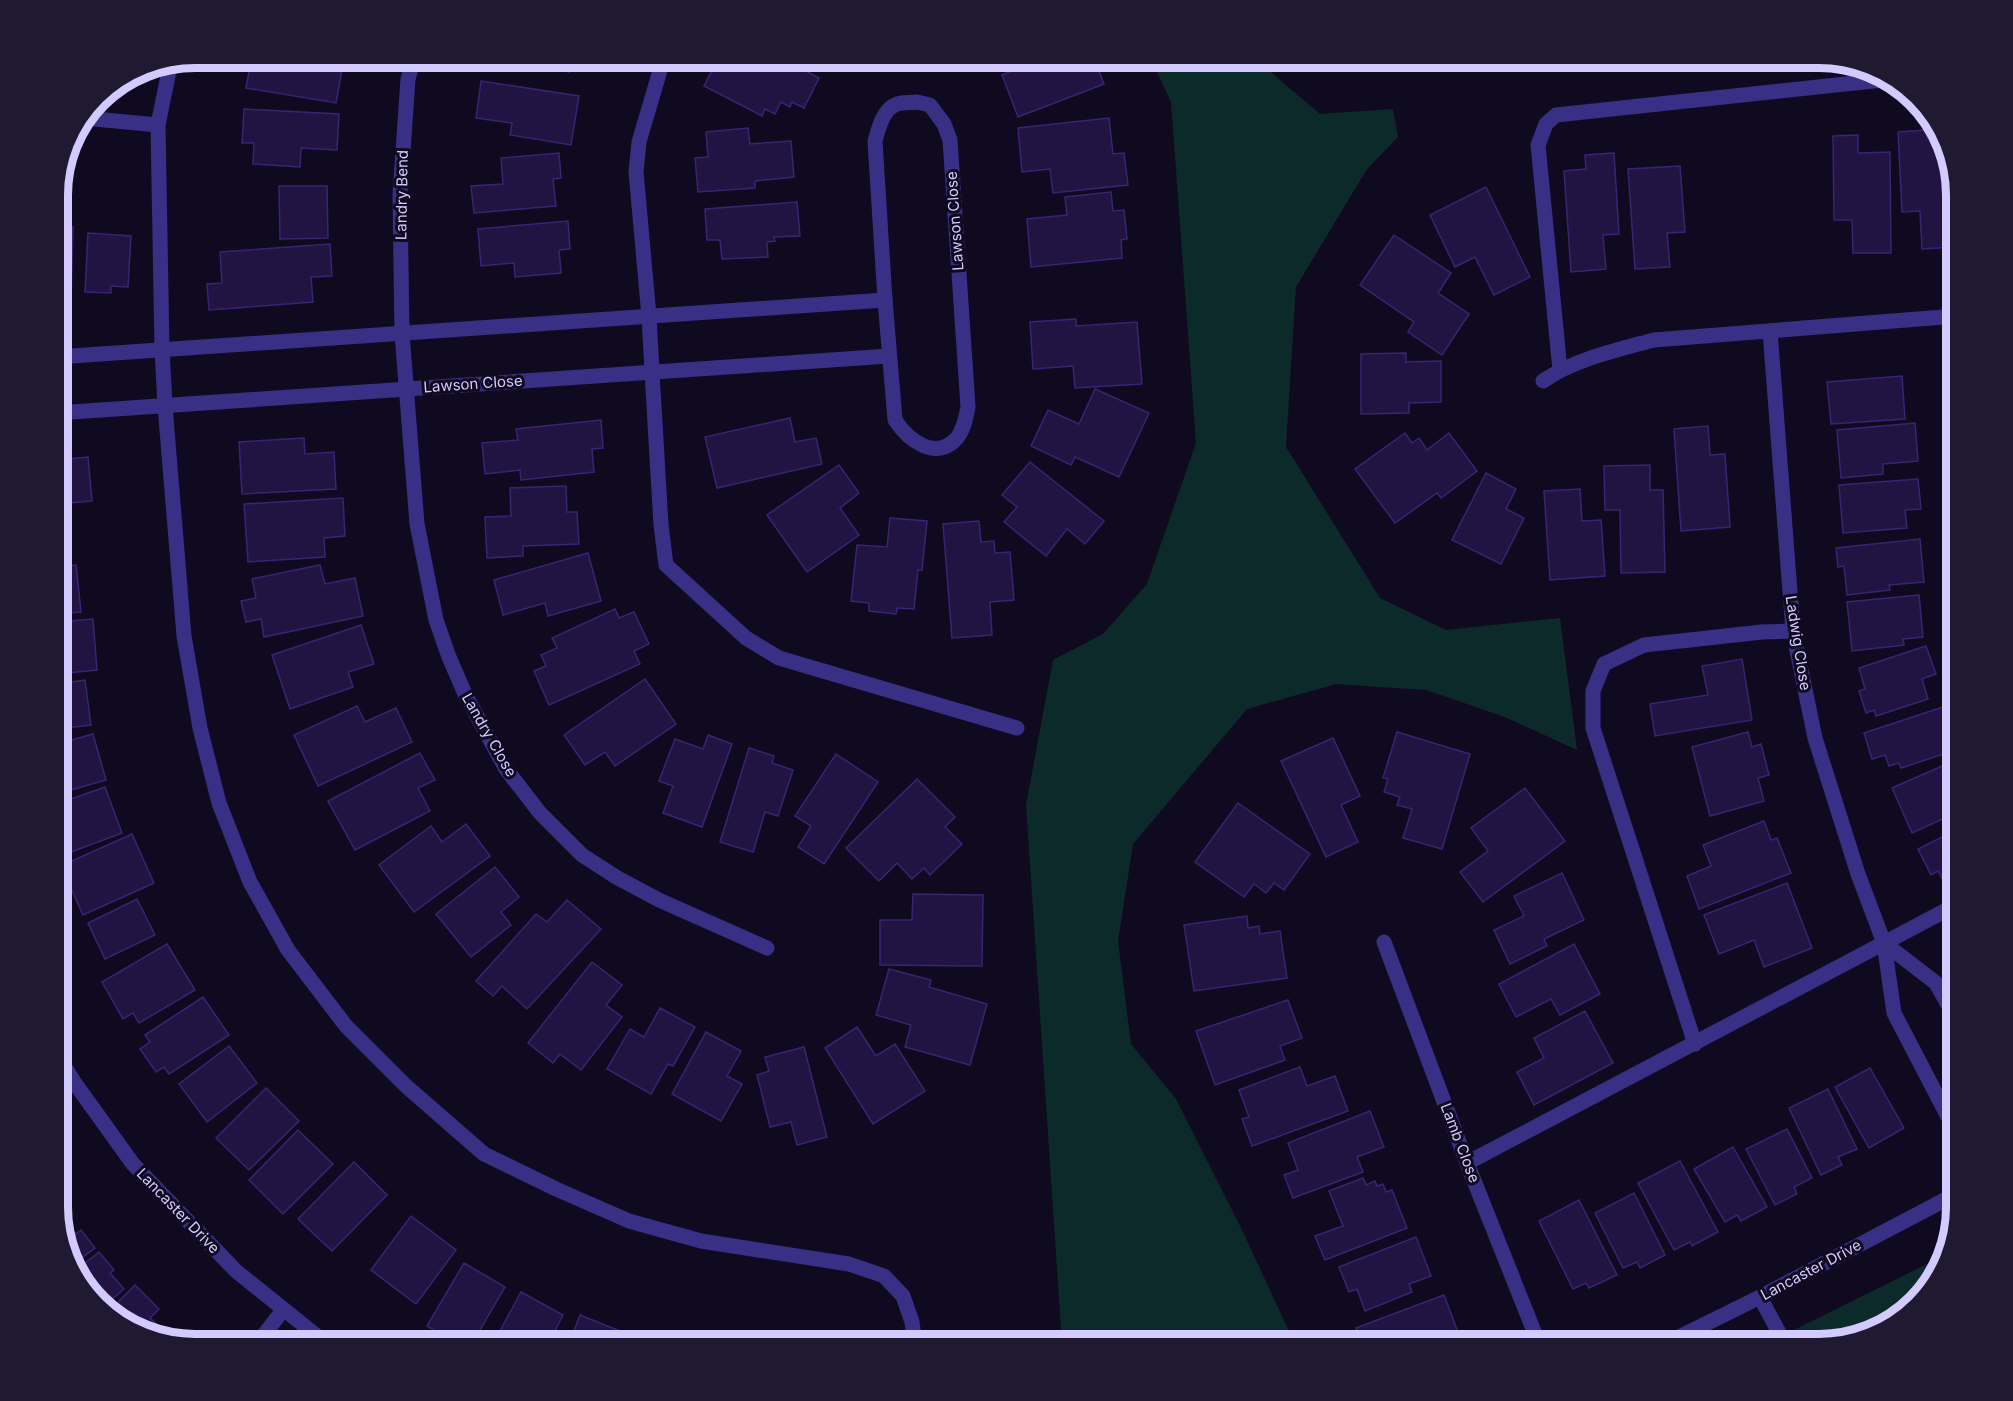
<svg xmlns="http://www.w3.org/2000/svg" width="2013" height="1401" font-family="Inter,sans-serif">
<rect width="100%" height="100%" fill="#100a20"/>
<!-- green -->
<g fill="#0d2a2b">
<polygon points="1150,57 1253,57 1320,114 1393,109 1398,137 1367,169 1296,287 1286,447 1380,598 1446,630 1560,618 1577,750 1505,717 1426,690 1336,684 1247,709 1133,844 1118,941 1131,1044 1176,1099 1243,1232 1295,1344 1062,1344 1026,805 1053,660 1103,634 1147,584 1196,443 1171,102"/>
<polygon points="1941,1257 1933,1283 1880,1330 1819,1344 1801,1344 1796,1329"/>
</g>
<!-- building -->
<g fill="#211443" stroke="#392472" stroke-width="1.5">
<polygon points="252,57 311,57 310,64 342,69 336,103 246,88"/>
<polygon points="514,57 573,57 569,72"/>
<polygon points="719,57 750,57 774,69 780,57 819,78 804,108 792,102 790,107 781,102 775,114 765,109 762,116 704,86"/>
<polygon points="812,57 838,57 825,70"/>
<polygon points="1018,57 1106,57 1106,59 1096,63 1104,84 1018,117 1002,75 1022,67"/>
<polygon points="481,81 579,96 571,145 510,135 512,123 476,118"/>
<polygon points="244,109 339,114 337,150 301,148 300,167 253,164 254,143 242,143"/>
<polygon points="1109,118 1113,154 1124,153 1128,185 1053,193 1050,169 1022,172 1018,128"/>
<polygon points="748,128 750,144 791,141 794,177 755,181 755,188 698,192 695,158 708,157 706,132"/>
<polygon points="1926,130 1927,138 1941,137 1956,194 1956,247 1922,249 1920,211 1902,212 1898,132"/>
<polygon points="1858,135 1858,153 1890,152 1891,253 1853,253 1852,220 1834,220 1833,136"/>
<polygon points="559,153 561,178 553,179 556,206 474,213 471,186 503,184 501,158"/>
<polygon points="1614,153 1619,234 1603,235 1606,269 1571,272 1564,171 1586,169 1585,155"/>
<polygon points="1680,166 1685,232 1667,233 1670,267 1635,269 1628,169"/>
<polygon points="279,186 327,186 328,238 280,239"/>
<polygon points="1486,187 1530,277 1494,295 1475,257 1455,267 1430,215"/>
<polygon points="1111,192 1113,211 1124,210 1127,239 1121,240 1122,258 1031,267 1027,219 1067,215 1065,197"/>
<polygon points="797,202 800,236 774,237 775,241 767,242 768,257 722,259 720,240 707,240 705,209"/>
<polygon points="568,221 570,249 559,250 561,273 515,277 514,263 481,266 478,229"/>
<polygon points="57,226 73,227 71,301 57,301"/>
<polygon points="88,233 131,236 128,287 111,286 111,293 85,292"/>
<polygon points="1394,235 1451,273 1438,293 1469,314 1442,355 1408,332 1414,322 1360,285"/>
<polygon points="330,244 332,276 311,277 313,302 209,310 207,284 222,283 220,252"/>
<polygon points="1076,319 1076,326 1137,322 1142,384 1075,388 1073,366 1033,369 1030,322"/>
<polygon points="1406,353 1406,362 1441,361 1441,402 1409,403 1409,413 1361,414 1361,354"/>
<polygon points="1902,376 1905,419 1831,424 1827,382"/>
<polygon points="1095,389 1149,413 1119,477 1075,457 1071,465 1031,446 1048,410 1079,424"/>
<polygon points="790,418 795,442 816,438 822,464 717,488 705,437"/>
<polygon points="601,420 603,448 592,449 594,472 521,480 520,470 485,474 482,443 518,440 516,429"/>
<polygon points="1915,423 1918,461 1883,464 1883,474 1841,478 1837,430"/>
<polygon points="1708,426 1710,455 1725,454 1730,527 1681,531 1674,429"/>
<polygon points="1405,433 1412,443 1419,438 1427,450 1449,433 1477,471 1441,498 1437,493 1395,523 1355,469"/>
<polygon points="304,438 305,454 334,452 336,489 242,494 239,442"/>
<polygon points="88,457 92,501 57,504 57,460"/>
<polygon points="1030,462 1104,521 1085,544 1067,529 1046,556 1004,522 1017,507 1002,495"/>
<polygon points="839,465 859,493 840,508 859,535 807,572 767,515"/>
<polygon points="1650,465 1650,490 1663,490 1665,572 1621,573 1620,510 1605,510 1604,466"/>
<polygon points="1486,473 1516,489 1506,509 1524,518 1501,564 1452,540"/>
<polygon points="1918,479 1921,509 1905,510 1907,528 1843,533 1839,485"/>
<polygon points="566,486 567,512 577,512 579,544 523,546 523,556 487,558 485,517 511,516 510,488"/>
<polygon points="1580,489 1582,521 1601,520 1605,576 1550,580 1544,491"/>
<polygon points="343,498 345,536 324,538 325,557 248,562 244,504"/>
<polygon points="57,511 60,511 64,561 57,562"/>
<polygon points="890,518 927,521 922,570 918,570 914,609 897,608 896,614 869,611 869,603 851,601 857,545 887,547"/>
<polygon points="979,521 981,542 994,541 995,553 1010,552 1014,600 990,602 992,635 952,638 943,524"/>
<polygon points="1920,539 1924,582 1889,585 1890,590 1847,595 1844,566 1838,567 1836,548"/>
<polygon points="588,553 601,601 548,616 545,603 503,615 494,580"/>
<polygon points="76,565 81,612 57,614 57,567"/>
<polygon points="320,565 325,584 355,578 363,616 264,637 261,619 246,622 241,601 256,598 252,579"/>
<polygon points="1919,595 1923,637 1903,639 1904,645 1852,651 1847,602"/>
<polygon points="615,609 619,618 634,612 649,644 634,651 640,664 549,705 534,671 546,666 541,655 557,648 552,638"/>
<polygon points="93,619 97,670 57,674 57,622"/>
<polygon points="361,625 374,664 348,672 353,687 290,709 272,655"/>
<polygon points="1926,646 1936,674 1922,679 1928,699 1876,716 1874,710 1866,713 1859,691 1865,689 1859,668"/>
<polygon points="1742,659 1752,720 1655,736 1650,704 1708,695 1702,666"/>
<polygon points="645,679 676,724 615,766 605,752 585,765 564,735"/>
<polygon points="85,680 91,725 57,729 57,684"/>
<polygon points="357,706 365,722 396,708 412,742 318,786 294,735"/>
<polygon points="1943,707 1949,727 1956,724 1956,750 1901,768 1899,763 1889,766 1885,755 1872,759 1864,733"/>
<polygon points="1397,732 1470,754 1442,849 1403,838 1412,809 1397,805 1400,797 1384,792 1388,779 1383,778"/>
<polygon points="1748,732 1752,747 1761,744 1769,775 1758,778 1764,801 1710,816 1692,747"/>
<polygon points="93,734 106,780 57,794 57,744"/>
<polygon points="708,735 732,744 702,827 663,813 673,786 659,781 675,739 703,749"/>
<polygon points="1333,738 1360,796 1341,805 1358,842 1326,857 1281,761"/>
<polygon points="749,748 774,756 772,763 793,770 778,816 765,812 753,852 720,842"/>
<polygon points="420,753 435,780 418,788 430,811 355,850 328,801"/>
<polygon points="836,754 878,782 824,864 798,847 811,826 795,816"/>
<polygon points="1949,763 1956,778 1956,813 1912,833 1892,788"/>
<polygon points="917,779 955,817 945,827 962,844 930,875 924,868 912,879 897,863 879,881 846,848"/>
<polygon points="105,787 122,833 58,857 57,804"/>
<polygon points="1525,788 1565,841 1483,902 1460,872 1488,851 1471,828"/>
<polygon points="1238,803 1310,854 1284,890 1274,883 1266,893 1254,884 1244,897 1195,862"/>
<polygon points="1764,821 1771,840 1777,838 1791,873 1699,909 1687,876 1711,866 1703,845"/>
<polygon points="466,824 490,856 414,912 379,865 431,826 442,842"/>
<polygon points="1956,830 1956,880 1946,886 1938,871 1931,875 1918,849"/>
<polygon points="132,834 154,883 83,915 61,866"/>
<polygon points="495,867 519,897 501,912 511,925 471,957 436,914"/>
<polygon points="1562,873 1584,920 1544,939 1547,946 1510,964 1494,930 1524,916 1514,896"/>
<polygon points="1787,883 1812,948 1764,967 1754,940 1719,954 1704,915"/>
<polygon points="913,894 983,895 982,966 880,965 880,920 912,920"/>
<polygon points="137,899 155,935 105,959 88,923"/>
<polygon points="567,900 601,929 527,1009 502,986 493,996 476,981 536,914 547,922"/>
<polygon points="1247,916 1248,928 1259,926 1260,934 1280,931 1287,978 1194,991 1184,925"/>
<polygon points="167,944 195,990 139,1023 133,1013 123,1019 102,982"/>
<polygon points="1574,944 1600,994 1560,1015 1551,999 1516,1017 1499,984"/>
<polygon points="592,962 622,985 606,1005 622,1017 581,1070 560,1054 553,1063 528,1043"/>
<polygon points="889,969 931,980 929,987 987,1004 970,1065 905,1047 911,1025 876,1015"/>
<polygon points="203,997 229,1035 169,1074 164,1067 156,1072 140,1049 150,1042 145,1035"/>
<polygon points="1288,1000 1302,1038 1280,1046 1285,1060 1215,1085 1196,1031"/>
<polygon points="660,1008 695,1027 673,1066 668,1064 651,1094 607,1069 630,1029 644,1037"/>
<polygon points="1585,1011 1613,1063 1534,1105 1517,1072 1544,1058 1534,1038"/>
<polygon points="857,1027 876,1056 895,1044 925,1091 873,1124 825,1048"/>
<polygon points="706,1032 741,1051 727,1076 742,1084 721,1121 672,1094"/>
<polygon points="229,1046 257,1083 207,1122 179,1084"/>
<polygon points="804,1047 827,1137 797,1145 791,1122 770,1127 757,1075 769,1071 765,1057"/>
<polygon points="1300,1067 1307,1086 1335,1076 1348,1111 1252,1146 1242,1119 1249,1117 1239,1090"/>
<polygon points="1870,1068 1904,1128 1869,1148 1835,1087"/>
<polygon points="266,1088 299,1121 249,1170 216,1138"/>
<polygon points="1828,1089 1857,1149 1838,1157 1842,1165 1821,1175 1789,1108"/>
<polygon points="1370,1111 1384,1147 1357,1157 1363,1172 1293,1198 1284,1175 1298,1170 1288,1143"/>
<polygon points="1787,1129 1812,1178 1794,1187 1797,1194 1775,1205 1746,1149"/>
<polygon points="298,1130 333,1164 283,1214 249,1180"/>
<polygon points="1733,1147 1767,1207 1741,1221 1737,1215 1725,1222 1694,1169"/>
<polygon points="1680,1161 1718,1232 1692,1246 1690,1242 1674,1250 1638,1183"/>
<polygon points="354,1162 387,1195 332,1251 298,1219"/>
<polygon points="1363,1178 1366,1185 1375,1181 1377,1186 1383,1184 1386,1192 1392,1190 1407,1228 1325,1260 1315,1236 1343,1226 1329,1191"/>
<polygon points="1634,1193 1665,1255 1640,1268 1637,1262 1623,1268 1595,1213"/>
<polygon points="1579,1200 1617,1275 1589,1288 1586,1283 1573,1289 1539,1221"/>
<polygon points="60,1215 76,1234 81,1230 95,1248 72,1265 58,1217"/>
<polygon points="411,1216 456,1250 416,1304 371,1270"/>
<polygon points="1416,1237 1431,1276 1409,1284 1412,1292 1365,1311 1357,1289 1349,1292 1339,1267"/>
<polygon points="99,1252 114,1270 110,1273 124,1289 104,1306 74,1272"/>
<polygon points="464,1263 505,1287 473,1342 465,1336 460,1344 457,1344 427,1326"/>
<polygon points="135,1285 159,1309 150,1318 161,1328 156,1333 118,1321 109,1311"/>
<polygon points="521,1292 563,1315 548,1344 493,1344"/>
<polygon points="1444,1295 1459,1335 1435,1344 1362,1344 1356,1328"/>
<polygon points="580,1315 630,1335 627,1344 569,1344"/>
</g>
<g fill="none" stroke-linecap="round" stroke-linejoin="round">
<!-- service -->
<g stroke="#393085" stroke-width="15">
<polyline points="84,118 158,125"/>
<polyline points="649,316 636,172 639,142 664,57"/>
<polyline points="162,349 158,125 171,61"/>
<polyline points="1560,370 1538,145 1546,124 1556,115 1892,79"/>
<polyline points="652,372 661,525 666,565 746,638 779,658 1017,728"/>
<polyline points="165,406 184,636 200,728 219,803 250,882 288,950 346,1026 406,1086 484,1154 556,1189 629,1221 701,1241 849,1264 884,1276 903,1296 912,1322 915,1344"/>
<polyline points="1695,1044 1593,728 1593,691 1604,664 1644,645 1762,632 1793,631"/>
<polyline points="1467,1163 1956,905"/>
<polyline points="1760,1297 1785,1344"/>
</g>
<!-- minor -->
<g stroke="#393085" stroke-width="15">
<polyline points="414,57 408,79 400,194 402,334 417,524 436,620 449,657 465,694 506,769 540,813 582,855 616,877 659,900 767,948"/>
<path d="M917 102 930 105 944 124 950 140 968 407C966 417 964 429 957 438 936 462 908 440 895 420L885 300 875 141C879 127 883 109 897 104 903 102 911 103 917 102Z"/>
<polyline points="649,316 652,372"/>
<polyline points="1770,331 1793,631 1815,738 1858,874 1884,943 1894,1013 1956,1132"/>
<polyline points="162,349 165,406"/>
<polyline points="57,357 885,300"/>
<path d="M1543 381C1575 359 1617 350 1654 340L1956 316"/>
<polyline points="57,413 889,356"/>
<polyline points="1384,942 1467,1163 1539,1344"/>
<polyline points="1884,943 1936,983 1956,1019"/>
<polyline points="257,1344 283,1310"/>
</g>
<!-- tertiary -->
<g stroke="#393085" stroke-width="15">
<polyline points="57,1054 74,1082 133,1164 236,1271 327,1344"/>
<polyline points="1665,1344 1760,1297 1956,1194"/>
</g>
</g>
<g text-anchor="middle" stroke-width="6" stroke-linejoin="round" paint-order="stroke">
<!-- street labels -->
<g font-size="15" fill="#d3caff" stroke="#100a20">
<text transform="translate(402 195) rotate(-89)" y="5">Landry Bend</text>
<text transform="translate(955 221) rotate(-94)" y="5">Lawson Close</text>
<text transform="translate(473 384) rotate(-4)" y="5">Lawson Close</text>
<text transform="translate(1798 643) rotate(81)" y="5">Ladwig Close</text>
<text transform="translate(489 735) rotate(60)" y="5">Landry Close</text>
<text transform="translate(1460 1143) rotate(69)" y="5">Lamb Close</text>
<text transform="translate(178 1211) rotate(46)" y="5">Lancaster Drive</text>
<text transform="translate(1811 1270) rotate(-28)" y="5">Lancaster Drive</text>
</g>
</g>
<!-- crop -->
<path d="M0 0H2013V1401H0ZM195 68H1819A127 127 0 0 1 1946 195V1207A127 127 0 0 1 1819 1334H195A127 127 0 0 1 68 1207V195A127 127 0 0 1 195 68Z" fill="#201932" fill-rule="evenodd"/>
<path fill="none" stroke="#d3caff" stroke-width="8" d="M195 68H1819A127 127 0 0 1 1946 195V1207A127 127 0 0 1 1819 1334H195A127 127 0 0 1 68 1207V195A127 127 0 0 1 195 68Z"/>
</svg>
